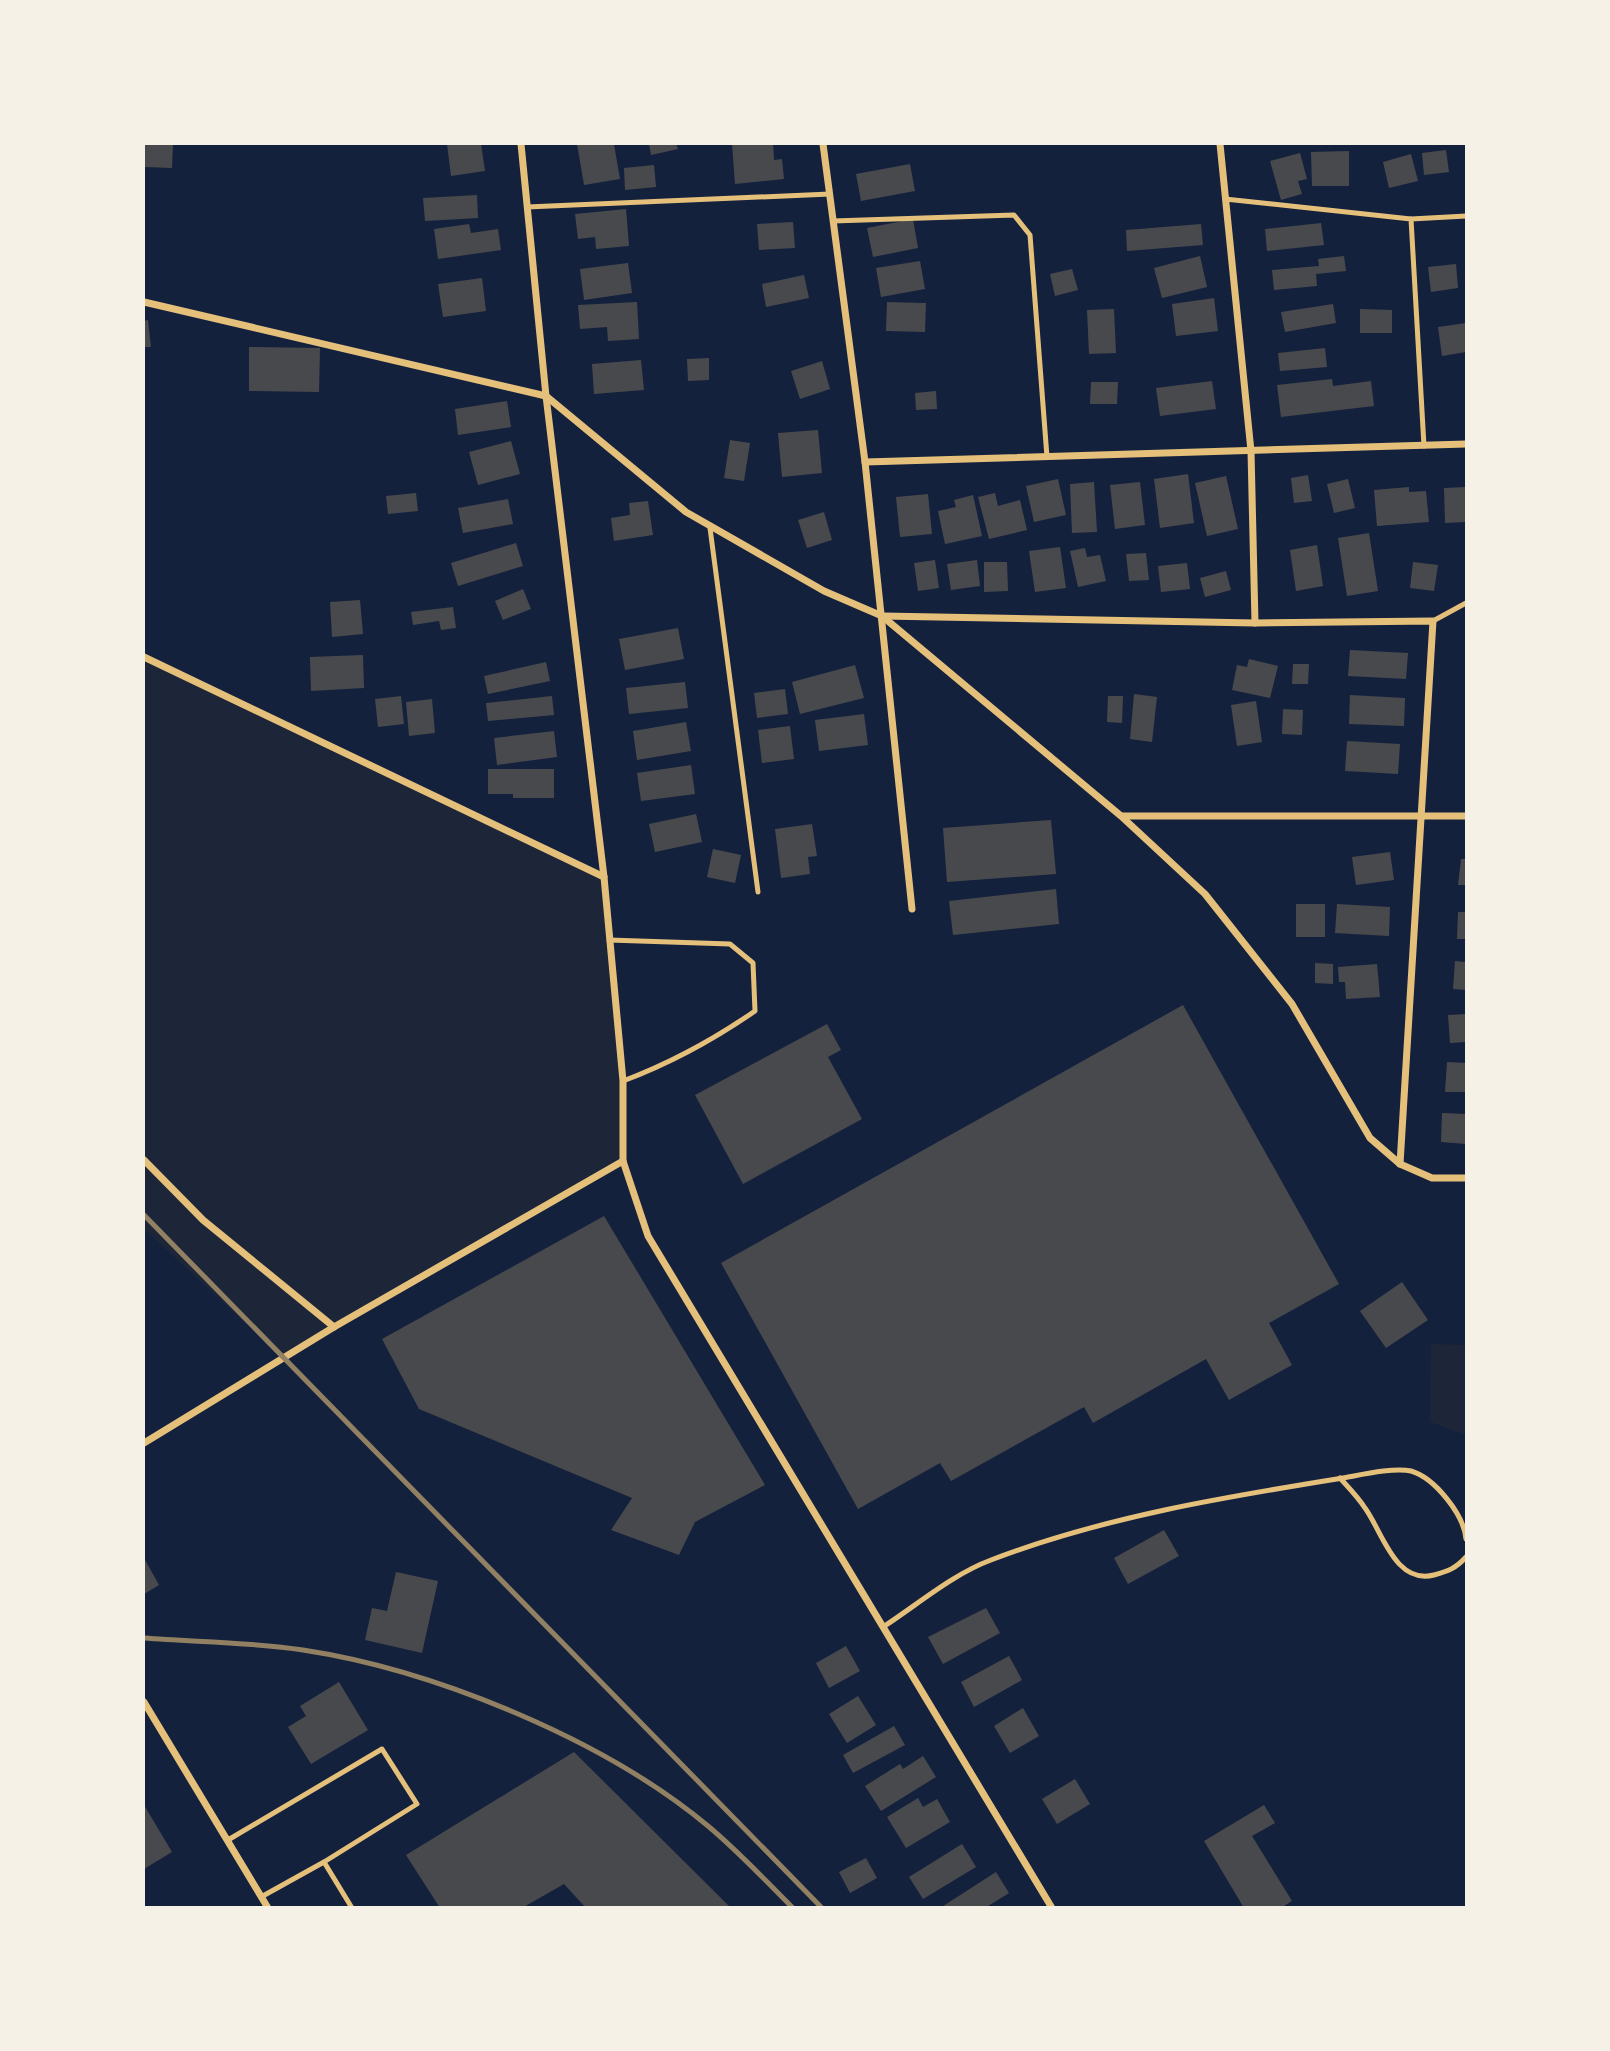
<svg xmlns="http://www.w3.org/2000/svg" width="1610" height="2051" font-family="'Sofia Sans Condensed',sans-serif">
<rect width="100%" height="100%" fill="#14213d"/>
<!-- green -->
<g fill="#1d2539">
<polygon points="144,657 604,877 623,1081 623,1161 284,1359 144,1229"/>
<polygon points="1431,1344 1466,1345 1466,1435 1430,1422"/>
</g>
<!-- building -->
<g fill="#48494c">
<polygon points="144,144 173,144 172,168 144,167"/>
<polygon points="447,144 481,144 485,171 451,176"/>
<polygon points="577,144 614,144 620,179 584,185"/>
<polygon points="649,144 676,144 678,149 651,155"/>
<polygon points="732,144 773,144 774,160 782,159 784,179 735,184"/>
<polygon points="1446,150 1449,172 1424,175 1422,153"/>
<polygon points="1349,151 1349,186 1312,186 1311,152"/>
<polygon points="1300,153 1307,179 1298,181 1302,194 1281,200 1270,161"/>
<polygon points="1411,154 1418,181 1389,188 1383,162"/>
<polygon points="910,164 915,191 861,201 856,174"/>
<polygon points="654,165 656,187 625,190 624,168"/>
<polygon points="477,195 478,218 425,221 423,198"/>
<polygon points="626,209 629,246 596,249 595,237 578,239 575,214"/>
<polygon points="913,219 918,248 873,257 867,228"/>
<polygon points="793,222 795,248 759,250 757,224"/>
<polygon points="1321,223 1324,245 1267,251 1265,229"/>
<polygon points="469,224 471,233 498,229 501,250 438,259 434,229"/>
<polygon points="1201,224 1203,245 1127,251 1126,230"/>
<polygon points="1200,256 1207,287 1162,298 1154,268"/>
<polygon points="1344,256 1346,271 1316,274 1317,286 1274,290 1272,270 1319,266 1318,259"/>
<polygon points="920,261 925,289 881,297 876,268"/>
<polygon points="628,263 632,293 584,300 580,269"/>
<polygon points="1456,264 1458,288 1431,292 1428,267"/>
<polygon points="1072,269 1078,290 1055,296 1050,274"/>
<polygon points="804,275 809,298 766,307 762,284"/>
<polygon points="482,278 486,311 443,317 438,284"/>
<polygon points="1214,298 1218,331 1176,336 1172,304"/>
<polygon points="637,302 639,339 608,341 607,327 580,329 578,305"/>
<polygon points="887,302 926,303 925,332 886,331"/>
<polygon points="1333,304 1336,323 1285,332 1281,312"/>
<polygon points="1114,309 1116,353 1089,354 1087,310"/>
<polygon points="1360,309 1392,310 1392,333 1360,333"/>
<polygon points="148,320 151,347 144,347 144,321"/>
<polygon points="1466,323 1466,352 1442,356 1438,327"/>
<polygon points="249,347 320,348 319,392 249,391"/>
<polygon points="1325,348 1327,367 1280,371 1278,353"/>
<polygon points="709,358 709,380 688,381 687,359"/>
<polygon points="641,360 644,390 594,394 592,364"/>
<polygon points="822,361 830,389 800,399 791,371"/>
<polygon points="1332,379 1333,386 1371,381 1374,406 1281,417 1277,385"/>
<polygon points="1212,381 1216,409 1160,416 1156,388"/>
<polygon points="1091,382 1118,382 1117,404 1090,404"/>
<polygon points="936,391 937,409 916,410 915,393"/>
<polygon points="507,401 511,427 458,435 455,409"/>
<polygon points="818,430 822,473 782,477 778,433"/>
<polygon points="730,440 750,443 744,481 724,478"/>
<polygon points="511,441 520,474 478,485 469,452"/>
<polygon points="1188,474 1194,523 1160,528 1154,479"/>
<polygon points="1308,475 1312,501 1294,503 1291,478"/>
<polygon points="1226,476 1238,529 1207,536 1195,483"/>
<polygon points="1058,479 1066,515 1034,522 1026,486"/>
<polygon points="1348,479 1355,508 1334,513 1327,484"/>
<polygon points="1094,482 1097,532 1072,533 1070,484"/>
<polygon points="1140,482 1145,525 1115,529 1110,485"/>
<polygon points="1409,487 1409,492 1426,491 1429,522 1377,526 1374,490"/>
<polygon points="1466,487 1466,522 1445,523 1444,488"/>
<polygon points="416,493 418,511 388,514 386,496"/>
<polygon points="995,493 998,506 1020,500 1027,530 989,539 978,497"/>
<polygon points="928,494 932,534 900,537 896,497"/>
<polygon points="973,495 982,536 945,544 938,511 956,507 954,500"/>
<polygon points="508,499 513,524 463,533 458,508"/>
<polygon points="648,501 653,535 614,541 611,518 630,515 629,503"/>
<polygon points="824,512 832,540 807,548 798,520"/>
<polygon points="1369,533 1378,591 1347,596 1338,538"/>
<polygon points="516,543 523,566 458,586 451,563"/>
<polygon points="1317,545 1323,586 1296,591 1290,550"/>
<polygon points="1060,547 1066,588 1035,592 1029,551"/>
<polygon points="1085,548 1087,557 1100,555 1106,581 1078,587 1070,551"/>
<polygon points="1146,553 1149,580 1129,581 1126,554"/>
<polygon points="935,560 939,588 918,591 914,563"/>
<polygon points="977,560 980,586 951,590 947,564"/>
<polygon points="984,562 1007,562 1008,591 984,592"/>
<polygon points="1413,562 1438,565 1434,591 1410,588"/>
<polygon points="1187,563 1190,589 1161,592 1158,566"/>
<polygon points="1226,571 1231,590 1205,597 1200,578"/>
<polygon points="523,589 531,609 503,620 495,601"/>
<polygon points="360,600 363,634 332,637 330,602"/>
<polygon points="453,607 456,628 441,630 439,621 413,625 411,612"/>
<polygon points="678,628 684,659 625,670 619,639"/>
<polygon points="1350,650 1408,653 1406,679 1348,676"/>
<polygon points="363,655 364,688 311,691 310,657"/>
<polygon points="1249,659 1278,666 1270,698 1232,690 1237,665 1247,667"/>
<polygon points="546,662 550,681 488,694 484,676"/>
<polygon points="1293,664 1309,664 1308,684 1292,684"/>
<polygon points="855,665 864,698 800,714 792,682"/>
<polygon points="685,682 688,708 629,714 626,688"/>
<polygon points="785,689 788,714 757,718 754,693"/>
<polygon points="1134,694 1157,697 1152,742 1130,739"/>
<polygon points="1350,695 1405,698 1404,726 1349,724"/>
<polygon points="401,696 404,724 378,727 375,699"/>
<polygon points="552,696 554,715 488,721 486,703"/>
<polygon points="1108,696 1123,696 1122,723 1107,722"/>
<polygon points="432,699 435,733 409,736 406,702"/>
<polygon points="1256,701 1262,742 1237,746 1231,705"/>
<polygon points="1283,709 1303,710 1302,735 1282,734"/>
<polygon points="864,714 868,745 819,751 815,720"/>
<polygon points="686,722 691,751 637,760 633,731"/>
<polygon points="790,726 794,759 762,763 758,730"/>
<polygon points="554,731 557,757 497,765 494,738"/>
<polygon points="1347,741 1400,744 1398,774 1345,771"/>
<polygon points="691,765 695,794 641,801 637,773"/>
<polygon points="488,769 554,769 554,798 513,798 513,794 488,794"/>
<polygon points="696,814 702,842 655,852 649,824"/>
<polygon points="1051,820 1056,874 947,882 943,828"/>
<polygon points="812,824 817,856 808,857 810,874 781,878 775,829"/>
<polygon points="713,849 741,855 735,883 707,877"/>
<polygon points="1390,852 1394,880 1356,885 1352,857"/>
<polygon points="1461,859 1466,859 1466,885 1458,885"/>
<polygon points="1056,889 1059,924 953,935 949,901"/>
<rect x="1296" y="904" width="29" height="33"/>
<polygon points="1337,904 1390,907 1389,936 1335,933"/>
<polygon points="1458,912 1466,912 1466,939 1457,939"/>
<polygon points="1455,961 1466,962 1466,990 1453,989"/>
<polygon points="1315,963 1333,964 1333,984 1315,983"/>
<polygon points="1377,964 1380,997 1346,999 1345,982 1339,982 1338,967"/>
<polygon points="1183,1005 1339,1284 1269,1323 1292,1365 1229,1400 1206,1359 1093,1423 1084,1407 951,1481 940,1463 858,1509 721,1263"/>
<polygon points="1466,1014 1466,1042 1450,1043 1448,1015"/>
<polygon points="827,1024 841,1050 828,1057 862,1119 743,1184 695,1095"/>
<polygon points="1447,1062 1466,1063 1466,1092 1445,1092"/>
<polygon points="1442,1113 1466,1114 1466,1144 1441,1142"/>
<polygon points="604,1216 765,1485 695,1522 679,1555 611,1530 632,1498 419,1409 382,1339"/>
<polygon points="1402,1282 1428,1320 1386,1348 1360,1311"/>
<polygon points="1164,1530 1179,1556 1128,1584 1114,1558"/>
<polygon points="144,1558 159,1585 144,1594"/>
<polygon points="396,1572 438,1581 422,1653 365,1640 372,1608 387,1611"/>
<polygon points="986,1608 1000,1633 943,1664 928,1637"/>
<polygon points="846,1646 860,1671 829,1688 816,1663"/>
<polygon points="1009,1656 1022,1680 974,1707 961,1682"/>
<polygon points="339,1682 368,1730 311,1764 288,1727 306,1716 300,1706"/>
<polygon points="858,1696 876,1725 847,1743 829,1714"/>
<polygon points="1023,1708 1039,1736 1010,1753 994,1726"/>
<polygon points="894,1726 905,1745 853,1773 843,1755"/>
<polygon points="574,1752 731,1908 586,1908 564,1884 522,1908 440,1908 406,1855"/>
<polygon points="923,1756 936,1777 881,1811 865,1786 900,1764 903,1769"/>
<polygon points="1075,1779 1090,1804 1057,1824 1042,1799"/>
<polygon points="918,1798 923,1807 937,1799 950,1822 906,1848 887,1817"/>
<polygon points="144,1805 172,1852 144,1869"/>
<polygon points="1264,1805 1275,1823 1252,1836 1292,1901 1281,1908 1244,1908 1204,1841"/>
<polygon points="962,1844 976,1867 923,1899 909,1877"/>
<polygon points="866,1858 877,1878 850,1893 839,1872"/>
<polygon points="996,1872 1009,1893 985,1908 940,1908"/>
</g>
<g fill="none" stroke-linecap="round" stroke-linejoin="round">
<!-- service -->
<g stroke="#e5c07b" stroke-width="5">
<polyline points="1225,199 1411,219 1424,446"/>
<polyline points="527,207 830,194"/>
<polyline points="1411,219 1466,216"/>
<polyline points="833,221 1014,215 1030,235 1047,457"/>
<polyline points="710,528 758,892"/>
<polyline points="1433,621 1466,603"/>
<path d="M609 940 730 944 753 963 755 1011C713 1040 671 1063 623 1081"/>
<path d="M1340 1478C1349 1488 1358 1497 1365 1508 1382 1531 1395 1585 1434 1575 1449 1571 1456 1568 1466 1557"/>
<path d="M883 1627C917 1605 953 1574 991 1560 1103 1517 1225 1497 1343 1478 1360 1475 1394 1467 1411 1471 1435 1478 1464 1515 1466 1539"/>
<polyline points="228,1840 382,1749 417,1804 324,1862"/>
<polyline points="261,1897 324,1862 352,1908"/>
</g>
<!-- minor -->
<g stroke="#e5c07b" stroke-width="7">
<polyline points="521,144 546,396 604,877 623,1081 623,1161 648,1236 1052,1908"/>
<polyline points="823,144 865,462 912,909"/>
<polyline points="1220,144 1251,451 1255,623"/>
<polyline points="144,302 546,396 686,512 824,591 882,616 1121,816 1205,894 1292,1004 1370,1138 1400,1164 1432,1178 1466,1178"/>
<polyline points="865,462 1466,444"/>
<polyline points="883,616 1255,623 1433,621 1400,1164"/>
<polyline points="144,657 604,877"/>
<polyline points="1122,816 1466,816"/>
<polyline points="144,1160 203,1220 334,1327"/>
<polyline points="144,1443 334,1327 623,1161"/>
<polyline points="144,1702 268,1908"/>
</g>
<!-- rail -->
<g stroke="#918062" stroke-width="5">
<polyline points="144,1215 822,1908"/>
<path d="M144 1638C196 1642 251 1642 303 1650 435 1670 605 1740 708 1826 738 1851 765 1880 793 1908"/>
</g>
</g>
<!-- border -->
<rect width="1610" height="2051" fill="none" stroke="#f6f1e7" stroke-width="290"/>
</svg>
